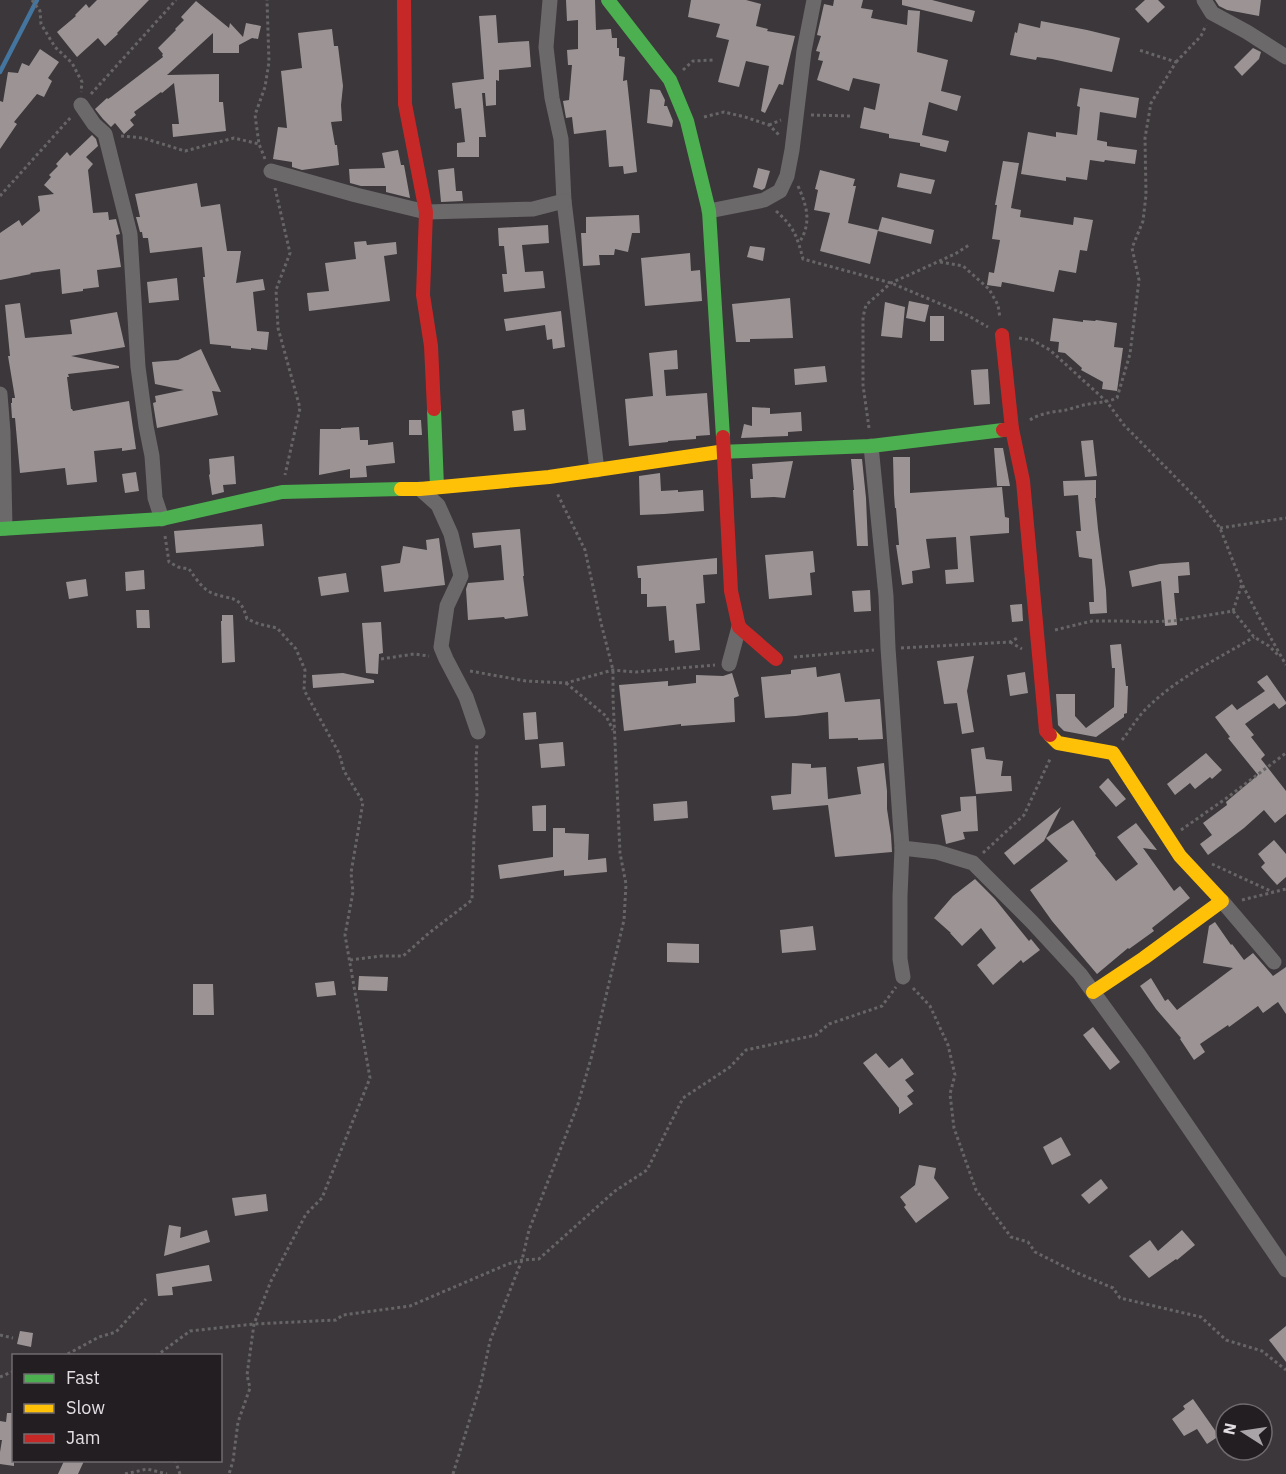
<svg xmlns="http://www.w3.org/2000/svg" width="1286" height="1474" font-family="'IBM Plex Sans',sans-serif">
<rect width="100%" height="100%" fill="#3b373b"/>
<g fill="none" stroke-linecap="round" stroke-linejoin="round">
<!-- stream -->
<polyline stroke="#44759e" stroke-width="4.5" points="0,72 37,0"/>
</g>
<!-- building -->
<g fill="#9c9494">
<polygon points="97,0 149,0 117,33 118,34 105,46 98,38 77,57 57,32 76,16 75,15 86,4 89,8"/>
<polygon points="566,0 595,0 596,30 611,29 612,38 617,38 617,48 619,48 619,56 625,57 623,81 627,80 637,172 624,174 623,166 609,167 606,130 574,134 572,117 566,118 563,101 569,100 572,65 568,65 567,50 578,49 578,20 567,21"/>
<polygon points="691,0 746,0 761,4 756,26 768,29 767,31 795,36 783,85 779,84 765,113 761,111 769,66 746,61 739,87 718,82 729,40 716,37 720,24 688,17"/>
<polygon points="834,0 863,0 861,8 873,10 871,18 907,25 908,10 920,11 917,52 948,60 941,91 961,96 957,111 929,102 922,135 949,141 946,152 920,146 920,143 889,138 889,134 860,128 864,107 875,110 880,84 853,78 849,91 817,80 823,61 818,60 820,52 816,51 821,36 817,35 820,22 824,4 833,6"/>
<polygon points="902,0 932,0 975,11 972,22 902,5"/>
<polygon points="1145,0 1158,0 1165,7 1148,23 1135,9"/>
<polygon points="1215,0 1261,0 1259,16 1227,10 1219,6"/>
<polygon points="196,1 229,28 230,23 243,37 246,23 261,26 258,39 252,38 239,45 239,53 213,53 213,33 167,75 219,74 219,102 223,102 226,131 173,137 172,124 179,124 174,83 162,93 161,92 134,112 136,115 130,120 134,125 124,134 115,123 111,127 103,119 95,109 107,98 108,99 111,97 163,57 162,55 163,54 158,48 176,30 175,29 184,20 181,17"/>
<polygon points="496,15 498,43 529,41 531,67 499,70 499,81 496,80 496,105 486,106 485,93 482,93 486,137 479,137 479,157 457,157 457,143 465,142 461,108 455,109 452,83 484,79 479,16"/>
<polygon points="1041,21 1087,30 1120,38 1112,72 1052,59 1037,57 1036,60 1010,55 1015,32 1017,33 1019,23 1040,28"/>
<polygon points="332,29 334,46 338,46 343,86 341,105 342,121 331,122 335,145 337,145 339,165 302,170 292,167 292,162 273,159 278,127 287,128 281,71 302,68 298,33"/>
<polygon points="1253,48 1261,52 1259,59 1242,76 1234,67"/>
<polygon points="40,49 59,62 48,78 52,81 44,97 37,94 14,122 17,124 0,149 0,101 3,102 8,72 18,73 22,63 29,66"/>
<polygon points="1080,88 1139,98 1136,118 1100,112 1097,140 1107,142 1107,146 1137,150 1135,164 1105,160 1104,162 1090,160 1087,180 1066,177 1066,181 1021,174 1028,132 1056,137 1056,132 1077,135 1080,107 1077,106"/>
<polygon points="650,89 660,90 665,100 664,106 667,106 673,121 672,127 647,123"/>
<polygon points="92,135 96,139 98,146 86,157 93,164 88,170 93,213 108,212 109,220 116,219 120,234 116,235 121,267 97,270 99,287 83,289 83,291 62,294 60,269 30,273 31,274 0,280 0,233 19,220 22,226 40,211 38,196 54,194 44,185 51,177 49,175 58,166 56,164 67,152 70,156"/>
<polygon points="398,150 401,165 404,165 410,198 386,192 386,186 361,186 350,183 349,169 385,168 382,153"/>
<polygon points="1003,161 1019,163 1011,208 1021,210 1020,217 1073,225 1074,217 1093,220 1087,251 1080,250 1076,273 1059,270 1054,292 1002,282 1001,287 987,285 989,272 994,273 1000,240 992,239 997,205 995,205"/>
<polygon points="454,168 456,191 462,191 463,201 441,202 438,170"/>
<polygon points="758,168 770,171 765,188 762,190 753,187"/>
<polygon points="820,170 855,179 853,186 856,186 848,223 878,230 870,264 820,251 830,213 814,210 818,190 815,189"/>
<polygon points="900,173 935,180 931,194 897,187"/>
<polygon points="197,183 201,207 220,204 227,251 241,251 236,283 263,279 265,290 253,292 257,331 269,332 267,350 251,348 251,350 231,348 231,346 210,344 203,277 205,277 202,247 150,253 148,238 143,238 142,232 140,232 136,217 140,217 135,194"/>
<polygon points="639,215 640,233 632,233 628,252 615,249 614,255 599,255 600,265 583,266 581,233 586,233 586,217"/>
<polygon points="882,217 934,230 931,244 878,231"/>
<polygon points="548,225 549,243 522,245 525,272 543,271 545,288 504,292 502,274 507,274 504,246 499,246 498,228"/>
<polygon points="366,241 367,245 396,242 397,254 384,256 390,301 309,311 307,293 329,291 325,263 356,259 354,242"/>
<polygon points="750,246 765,248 763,261 747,257"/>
<polygon points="690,253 691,271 700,270 702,301 645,306 641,258"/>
<polygon points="177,278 179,300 149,303 147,282"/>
<polygon points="790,298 793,338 750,339 750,342 736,342 732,304"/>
<polygon points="909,301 929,305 925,322 906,318"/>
<polygon points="885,302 905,307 902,338 881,336"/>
<polygon points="20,303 25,338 72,334 70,320 117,312 125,347 71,356 119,366 119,368 68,374 69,377 67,377 71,409 72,409 73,411 129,401 136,449 122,451 122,448 94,451 97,482 67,485 65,468 20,473 15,418 12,418 11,403 12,403 12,398 15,398 8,356 10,356 5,305"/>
<polygon points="561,311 565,347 553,349 552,339 547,340 545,325 506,331 504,319"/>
<rect x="930" y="316" width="14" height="25"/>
<polygon points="1053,318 1083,322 1083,320 1095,321 1096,320 1117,323 1114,347 1123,348 1117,391 1102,389 1103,382 1081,370 1082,368 1065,353 1058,352 1059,342 1050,341"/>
<polygon points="201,349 221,392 212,391 218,415 157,428 153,403 156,402 155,396 184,390 155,384 152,362 178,360"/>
<polygon points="677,350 678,369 664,370 666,396 707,393 710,435 696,436 696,439 668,441 668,442 629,446 625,399 653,396 649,353"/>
<polygon points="825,366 827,382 795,385 794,369"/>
<polygon points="988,369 990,404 974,405 971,370"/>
<polygon points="752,407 770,408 770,414 801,412 802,431 788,432 788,436 741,438 744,424 752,426"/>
<polygon points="524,409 526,430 514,431 512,411"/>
<polygon points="409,420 421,420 422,435 409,435"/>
<polygon points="359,427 360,440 368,440 368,445 393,442 395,463 366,466 367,477 350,478 350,469 319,475 320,429 341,429 341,428"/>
<polygon points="1093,440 1097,476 1085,477 1081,441"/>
<polygon points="994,448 1003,448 1010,486 997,486"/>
<polygon points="234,456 236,484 223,485 224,492 212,495 209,475 210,474 209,459"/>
<polygon points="893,457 910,457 910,493 1002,487 1005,517 1009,518 1009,533 970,536 974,582 946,584 945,570 958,569 956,537 926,539 930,568 912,571 913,583 902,585 896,545 899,545 896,508 895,508 894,494"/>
<polygon points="851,459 862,459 866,498 868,546 857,546 853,490 854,490"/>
<polygon points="793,461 785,498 774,497 751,498 750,479 753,479 752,464"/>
<polygon points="136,472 139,491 125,493 122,474"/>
<polygon points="660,473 661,491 678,490 678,492 703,490 704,511 664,514 640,515 639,476"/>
<polygon points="1096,480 1096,498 1095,498 1098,529 1106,590 1107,613 1090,614 1089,602 1094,602 1092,559 1079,557 1076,531 1081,531 1078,495 1064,496 1063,481"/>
<polygon points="262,524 264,546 176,553 174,531"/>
<polygon points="520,529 524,576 523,576 528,616 505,619 504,617 468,620 466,589 468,583 504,580 501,545 474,548 472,533"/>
<polygon points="439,538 445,585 384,592 381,566 400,563 403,546 427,550 426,540"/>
<polygon points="813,551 815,572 810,573 812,595 769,599 765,555"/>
<polygon points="717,558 717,574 703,575 705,603 696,604 700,650 675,653 674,640 669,641 666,606 647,607 647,594 641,594 641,578 638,578 637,566"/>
<polygon points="1189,562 1190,575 1178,576 1179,593 1174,593 1177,625 1165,626 1161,581 1132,587 1129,571 1160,564"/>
<polygon points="144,570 145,589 126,591 125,572"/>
<polygon points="346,573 349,592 321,596 318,577"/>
<polygon points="86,579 88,596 69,599 66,582"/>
<polygon points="870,590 871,611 854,612 852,591"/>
<polygon points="1022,604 1023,621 1012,622 1010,605"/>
<polygon points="136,610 149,610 150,628 137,628"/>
<polygon points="222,615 233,615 235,662 222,663 221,621 222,621"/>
<polygon points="381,622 383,653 379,654 378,674 366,673 362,623"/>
<polygon points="1121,644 1126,686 1128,686 1127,713 1124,714 1124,717 1096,737 1064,731 1058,725 1056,694 1075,694 1075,716 1086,728 1114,707 1115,668 1112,668 1110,645"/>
<polygon points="974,656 967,691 974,732 962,734 957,703 944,704 937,661"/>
<polygon points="816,667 817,677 840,673 845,702 880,699 883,739 858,740 858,738 829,739 828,712 796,716 765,718 761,677 791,674 791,670"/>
<polygon points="1025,672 1028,693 1010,696 1007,675"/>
<polygon points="343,673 374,680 374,683 313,688 312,675"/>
<polygon points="732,673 739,696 734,698 735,722 681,726 681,724 624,731 619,685 668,681 668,686 696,683 696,675 723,676"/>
<polygon points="1267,675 1286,702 1286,704 1279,709 1274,703 1245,724 1254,735 1251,737 1265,755 1261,759 1286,791 1286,814 1275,823 1264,810 1244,828 1208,855 1200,844 1212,835 1203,823 1227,805 1226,802 1258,775 1228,738 1230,737 1215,717 1232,704 1237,710 1265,691 1257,682"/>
<polygon points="536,712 538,739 525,740 523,713"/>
<polygon points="563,742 565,766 541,768 539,744"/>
<polygon points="984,747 986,759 1003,761 1001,776 1011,776 1012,791 976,794 971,749"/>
<polygon points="1206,753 1222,770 1212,779 1210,777 1195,789 1190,783 1175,795 1167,784"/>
<polygon points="792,763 811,764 811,768 826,767 828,799 861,794 857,767 884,763 887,791 887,809 891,835 892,852 835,857 828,805 773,810 771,796 791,794"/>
<polygon points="1108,778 1126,799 1116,807 1099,787"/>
<polygon points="976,796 978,831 963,832 965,839 946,844 941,815 961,811 960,797"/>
<polygon points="687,801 688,818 654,821 653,804"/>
<polygon points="546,805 546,831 533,831 532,806"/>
<polygon points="1061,807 1044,841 1014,865 1004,853"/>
<polygon points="1073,820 1096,854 1095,855 1116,881 1138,864 1117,837 1136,823 1157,850 1143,848 1174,891 1180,886 1190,898 1152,928 1154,931 1129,949 1128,948 1097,974 1052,921 1030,890 1068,861 1046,838"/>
<polygon points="553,828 565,828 565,833 589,834 588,860 606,858 607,872 564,876 564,870 500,879 498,865 553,857"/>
<polygon points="1274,840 1286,854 1286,877 1277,885 1261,867 1265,863 1258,854"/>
<polygon points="975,879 995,899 1029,941 1031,939 1040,950 1023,963 1021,960 993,985 977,965 996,948 981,928 962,946 950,933 951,933 934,918 953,896"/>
<polygon points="1215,922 1231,945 1232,944 1244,960 1253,953 1273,976 1286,967 1286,1014 1278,1002 1263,1013 1258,1006 1229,1027 1228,1025 1200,1044 1205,1052 1194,1060 1180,1039 1181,1038 1156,1009 1140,986 1151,978 1165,1001 1168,999 1177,1010 1233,968 1203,963 1209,926"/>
<polygon points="813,926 816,950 782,953 780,930"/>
<polygon points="667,943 699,944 699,963 667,962"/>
<polygon points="359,976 388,977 387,991 358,990"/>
<polygon points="334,981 336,995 317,997 315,983"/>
<polygon points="193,984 213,984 214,1015 193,1015"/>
<polygon points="1093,1027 1120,1062 1110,1070 1083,1035"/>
<polygon points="876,1053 889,1068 902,1058 914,1074 905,1080 914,1091 907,1096 913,1104 899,1114 899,1108 863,1063"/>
<polygon points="1061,1137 1071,1155 1052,1165 1043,1147"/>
<polygon points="919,1165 936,1168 934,1178 949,1198 916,1223 904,1207 906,1205 900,1197 915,1185"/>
<polygon points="1101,1179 1108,1188 1089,1204 1081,1195"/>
<polygon points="266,1194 268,1211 235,1216 232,1198"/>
<polygon points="169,1225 181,1227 180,1238 207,1230 210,1242 164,1256"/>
<polygon points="1182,1230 1195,1245 1177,1260 1176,1259 1149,1278 1129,1256 1150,1240 1158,1251"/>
<polygon points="209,1265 212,1281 172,1287 173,1295 158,1296 156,1274"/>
<polygon points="1286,1326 1286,1362 1269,1340"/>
<polygon points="20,1331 33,1333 31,1347 17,1344"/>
<polygon points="1193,1399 1219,1436 1207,1444 1197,1429 1184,1436 1172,1419 1185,1409 1183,1406"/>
<polygon points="7,1413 14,1413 14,1466 0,1464 0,1452 2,1440 0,1440 0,1421 6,1422"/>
<polygon points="64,1461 84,1461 78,1474 58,1474"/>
</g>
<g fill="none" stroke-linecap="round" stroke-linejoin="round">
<!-- path -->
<g stroke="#676566" stroke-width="3" stroke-dasharray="3 3" stroke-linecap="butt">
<polyline points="32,0 40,11 41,24 55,47 72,63 82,82 81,92"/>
<polyline points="1176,62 1201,36 1206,25"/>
<polyline points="683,70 693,61 714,60"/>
<polyline points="91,94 176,0"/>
<polyline points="811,115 851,116"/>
<polyline points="704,117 724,112 745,117 769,125 780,136"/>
<polyline points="769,125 781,120"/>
<polyline points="121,136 143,138 185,151 234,138 259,144"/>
<polyline points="265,159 259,144 255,115 265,87 269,62 267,0"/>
<path d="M798 186C807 206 812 223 799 243"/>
<polyline points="275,188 290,253 276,290 278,328 300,408 285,475"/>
<polyline points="0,196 71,117"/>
<path d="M776 211C794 227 797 236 803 259L891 283 967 315 988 327"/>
<polyline points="940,262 963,266 989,289 998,305 1000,318"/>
<polyline points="1019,338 1032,340 1050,350 1107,402 1124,425 1199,501 1220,528 1242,584 1259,617 1286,665"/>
<path d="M1030 420C1040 413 1054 412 1066 410 1074 408 1082 405 1089 404 1100 402 1108 402 1117 398L1130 354 1139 280 1132 248 1143 221 1146 195 1145 138 1151 103 1176 62 1139 50"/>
<polyline points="869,428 863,385 863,317 866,305 891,283 955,254 969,245"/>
<polyline points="1220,528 1286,518"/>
<path d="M165 536 169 562 178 567 189 569C195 577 202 589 212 593 231 601 240 593 247 619L259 624 277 628 296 649 305 670 304 690 339 753 344 771 363 802 351 873 353 892 345 935 370 1078 322 1198 306 1214 271 1281 254 1324 247 1375 250 1388 238 1422 233 1461 229 1474"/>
<polyline points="1233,611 1254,637 1269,646 1278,655"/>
<polyline points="1055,630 1092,621 1123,621 1141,622 1173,621 1233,611 1242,584"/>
<polyline points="1010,642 1022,649"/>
<polyline points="901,648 1010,642 1019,637"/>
<polyline points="794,657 874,650"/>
<polyline points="381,659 414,654 429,656"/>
<polyline points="470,671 526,681 566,683 613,670 636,672 715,665"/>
<polyline points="566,683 606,716 613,730"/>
<path d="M1122 740C1131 729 1138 716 1148 707 1178 677 1218 659 1254 637"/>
<polyline points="1181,830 1228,797 1286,753"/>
<polyline points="983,853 1024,815 1051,757"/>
<polyline points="1212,864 1273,892"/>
<polyline points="1242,900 1286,889"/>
<polyline points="350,960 381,956 403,956 429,933 472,900 474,835 477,797 476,759 477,745"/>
<polyline points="913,988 930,1006 948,1045 955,1075 950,1094 954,1128 976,1190 1011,1237 1028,1242 1035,1252 1075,1272 1113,1288 1120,1298 1201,1317 1226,1340 1262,1351 1286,1370"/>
<polyline points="0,1335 13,1338"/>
<polyline points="62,1356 66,1355 99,1337 116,1332 146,1299"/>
<polyline points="156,1356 190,1331 254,1324 336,1320 343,1315 410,1306 508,1264 522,1260 539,1259 615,1191 647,1170 683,1098 730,1067 746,1050 816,1035 829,1024 882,1006 896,987"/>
<polyline points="0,1377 14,1371"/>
<polyline points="175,1460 180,1474"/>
<polyline points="125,1474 147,1469 167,1474"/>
<polyline points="453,1474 481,1383 490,1341 522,1260 529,1230 578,1104 592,1055 624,920 626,884 620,853 613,698 613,670 601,623 585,550 557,493"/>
</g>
<!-- street -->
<g stroke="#6c696a" stroke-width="15">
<polyline points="550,0 546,47 552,98 561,139 564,201 597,470"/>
<polyline points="1204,0 1212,13 1247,32 1286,57"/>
<polyline points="81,105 94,124 105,134 130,234 138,367 146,426 152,456 155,498 162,519"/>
<polyline points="271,171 356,195 426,212 533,209 564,201"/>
<polyline points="709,211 764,200 780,191 787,176 792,150 804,51 814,0"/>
<polyline points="0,394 3,432 5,528"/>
<polyline points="871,446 886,596 888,648 902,848 900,896 900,959 903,977"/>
<polyline points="420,489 438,505 451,534 461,576 447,606 441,647 446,659 466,697 478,732"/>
<polyline points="729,664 739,627"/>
<polyline points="902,848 937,852 973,863 1032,922 1080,974 1139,1055 1286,1270"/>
<polyline points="1222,901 1274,962"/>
</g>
<!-- fast -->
<g stroke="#4caf50" stroke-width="14">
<polyline points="608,0 670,80 687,121 709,211 723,437"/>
<polyline points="434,409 437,487"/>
<polyline points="719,452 871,446 1003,430"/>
<polyline points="0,529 162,519 282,492 401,489"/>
</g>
<!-- slow -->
<g stroke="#ffc107" stroke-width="14">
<polyline points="401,489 420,489 549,477 719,452"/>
<polyline points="1050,735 1058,743 1113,753 1180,856 1222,901 1144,958 1093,992"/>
</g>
<!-- jam -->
<g stroke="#c62828" stroke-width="14">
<polyline points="404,0 405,104 426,212 423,295 431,346 434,409"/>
<polyline points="1002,335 1012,429 1003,430"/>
<polyline points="1012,429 1023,481 1046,731 1050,735"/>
<polyline points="723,437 731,591 739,627 776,659"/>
</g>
</g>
<!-- legend -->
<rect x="12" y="1354" width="210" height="108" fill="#221e21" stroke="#6f6b6f" stroke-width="1.5"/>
<rect x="24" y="1374" width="30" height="9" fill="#4caf50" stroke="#6f6b6f" stroke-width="1.5"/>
<text x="66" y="1384" font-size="18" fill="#e3dee3">Fast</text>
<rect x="24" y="1404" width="30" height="9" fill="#ffc107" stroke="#6f6b6f" stroke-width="1.5"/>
<text x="66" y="1414" font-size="18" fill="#e3dee3">Slow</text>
<rect x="24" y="1434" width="30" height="9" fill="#c62828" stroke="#6f6b6f" stroke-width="1.5"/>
<text x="66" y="1444" font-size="18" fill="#e3dee3">Jam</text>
<!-- north arrow -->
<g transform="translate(1244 1432) rotate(282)"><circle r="28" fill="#221e21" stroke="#6f6b6f" stroke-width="1.5"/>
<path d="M0-4.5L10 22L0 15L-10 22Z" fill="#a8a4a8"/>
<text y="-9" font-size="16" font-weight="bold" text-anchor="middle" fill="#e3dee3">N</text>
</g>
</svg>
